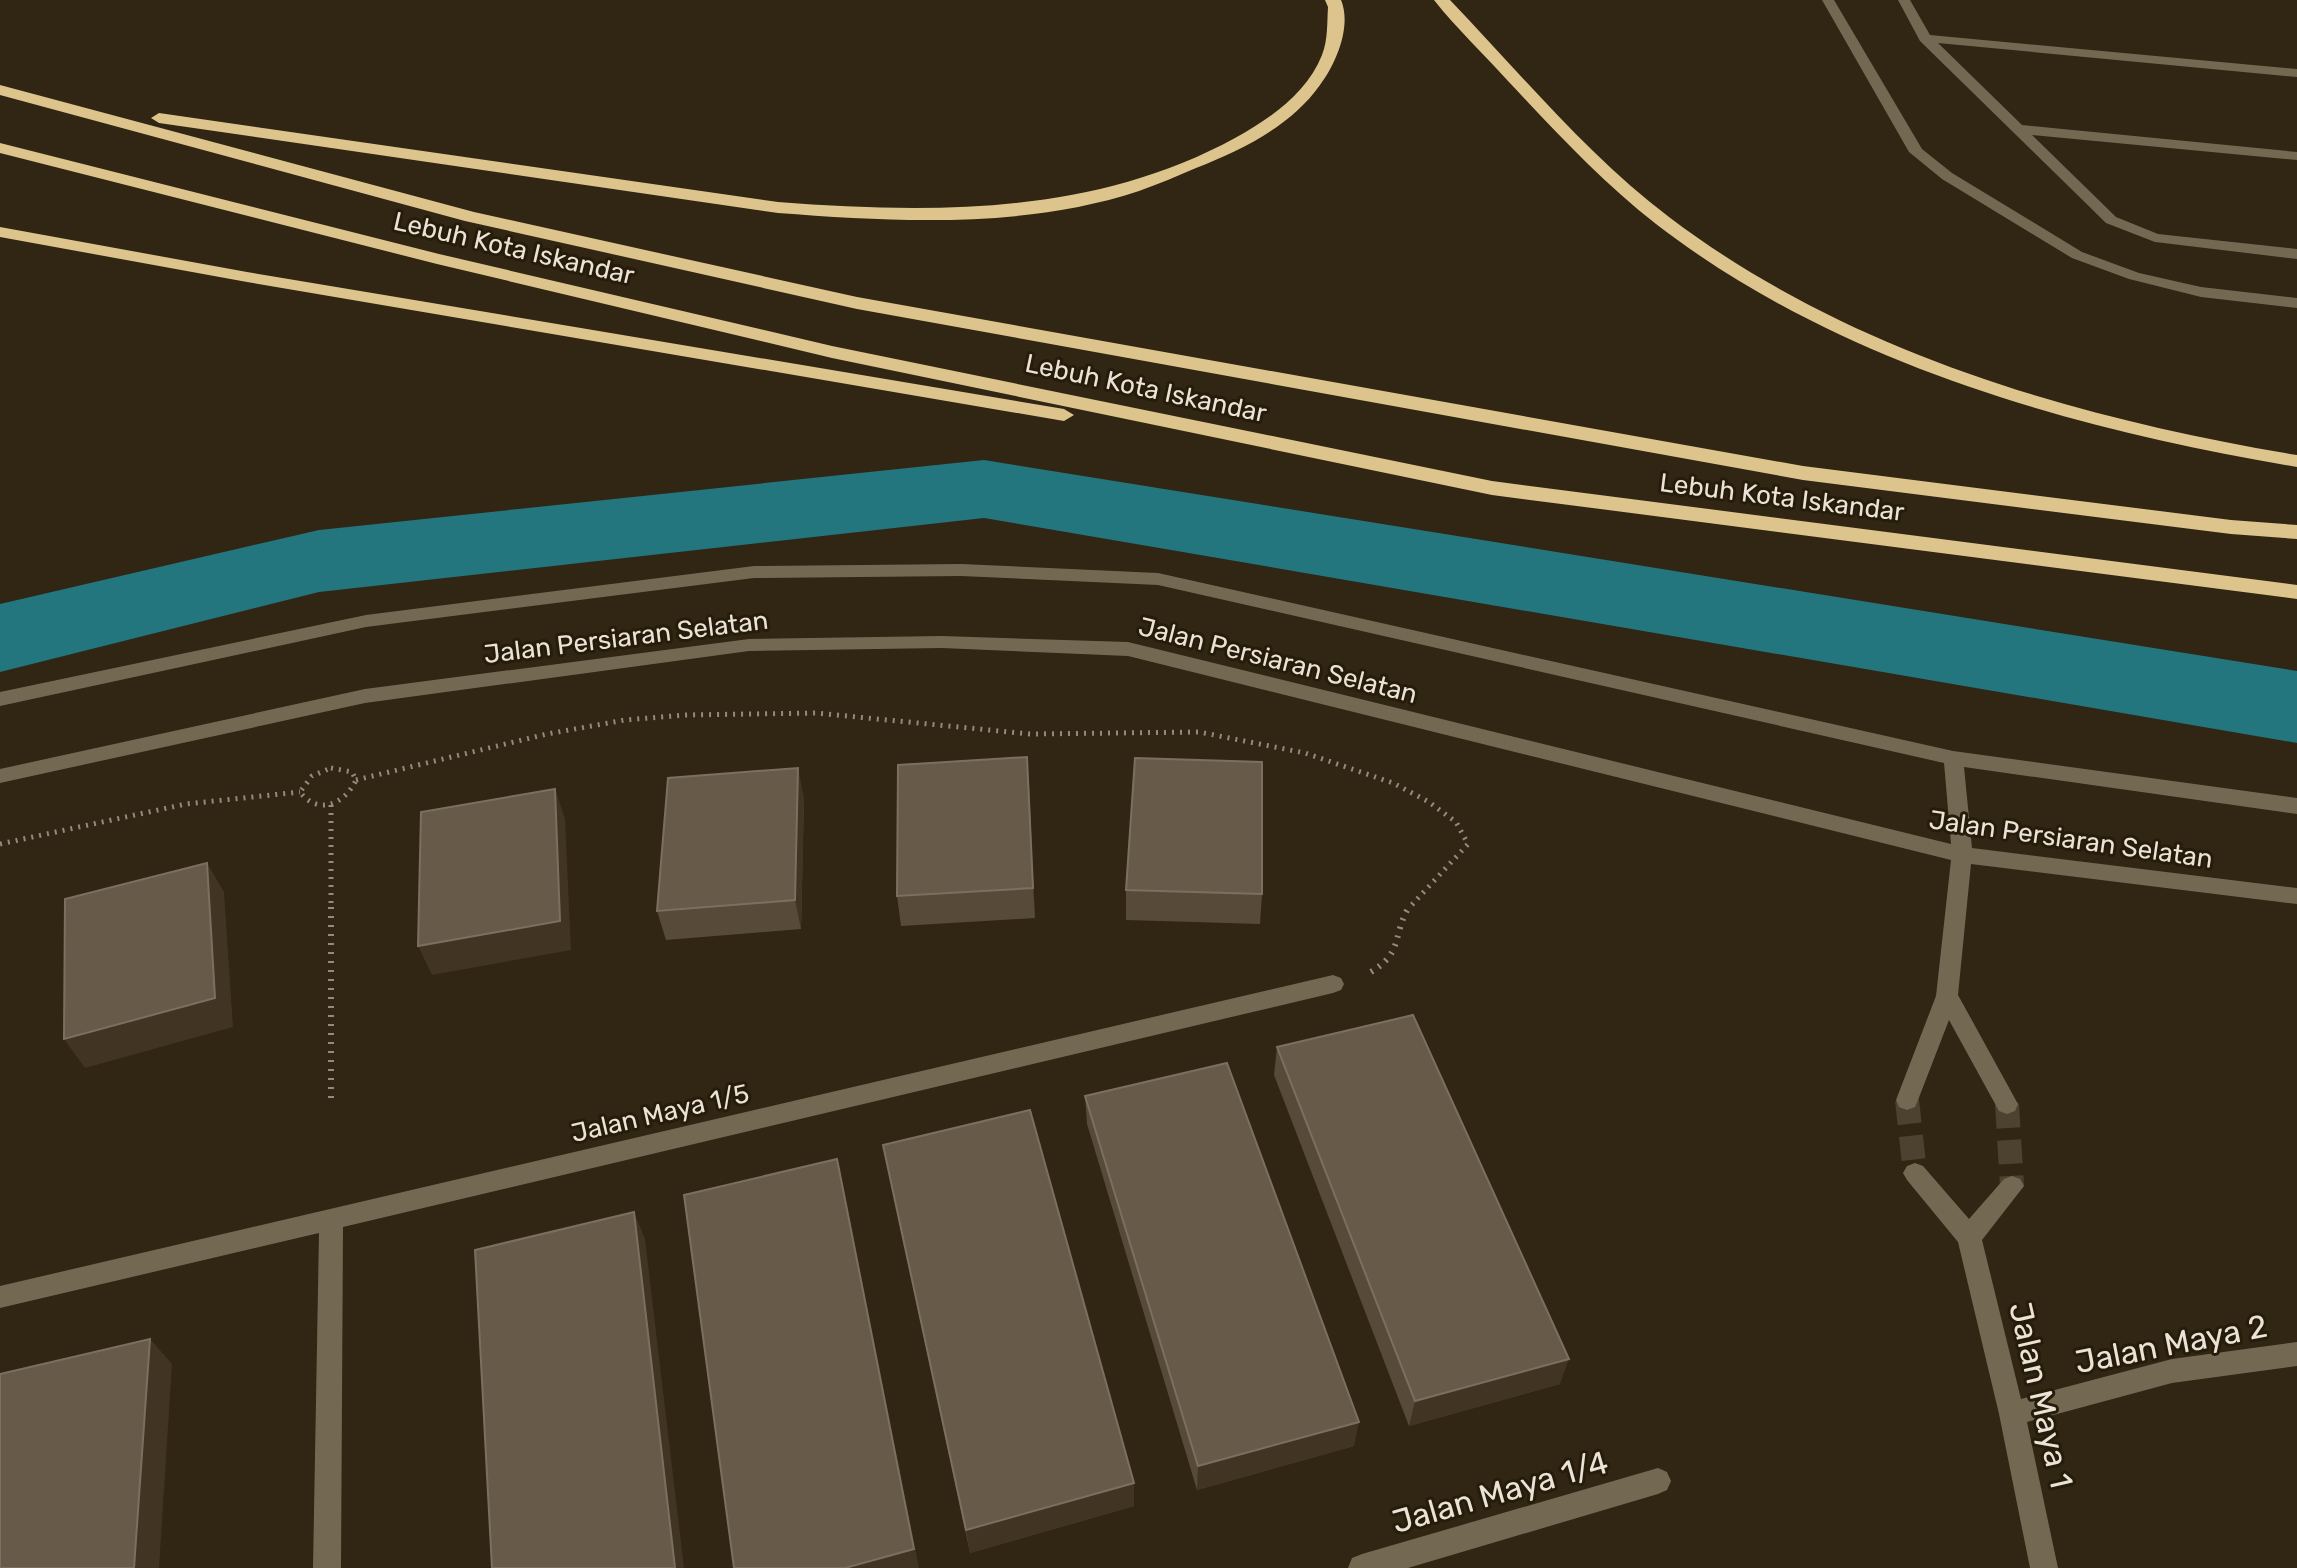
<svg xmlns="http://www.w3.org/2000/svg" width="2297" height="1568" font-family="Rubik,sans-serif">
<rect width="100%" height="100%" fill="#312513"/>
<g fill="none" stroke-linecap="round" stroke-linejoin="round">
<!-- river -->
<polygon fill="#23757e" fill-rule="evenodd" points="984,460 2297,671 2297,743 984,518 319,592 0,672 0,604 319,530"/>
<!-- minor-tunnel -->
<g stroke="#4d4230" stroke-width="24" stroke-dasharray="24 12" stroke-linecap="butt">
<polyline points="1907,1100 1915,1173"/>
<polyline points="2007,1104 2012,1186"/>
</g>
<!-- path-far1 -->
<g stroke="#958b7d" stroke-width="5" stroke-dasharray="2 6" stroke-linecap="butt">
<path d="M331 768 352 772 356 780C345 804 318 816 300 792L312 776Z"/>
<polyline points="356,780 547,734 625,720 685,715 816,713 1030,734 1199,732 1305,753 1393,783 1429,802 1456,822 1468,844 1408,909"/>
<polyline points="331,805 331,909"/>
<polyline points="0,844 186,804 300,792"/>
</g>
<!-- path -->
<g stroke="#958b7d" stroke-width="6" stroke-dasharray="2 7" stroke-linecap="butt">
<polyline points="331,907 331,1099"/>
<path d="M1371 972C1404 952 1392 935 1409 907"/>
</g>
<!-- minor -->
<g fill="#736953" fill-rule="evenodd">
<polygon points="1822,0 1834,0 1922,149 1952,173 2082,252 2139,273 2201,287 2297,298 2297,308 2201,297 2129,279 2072,258 1942,179 1909,152"/>
<polygon points="1898,0 1910,0 1930,35 2297,69 2297,77 1938,43 2022,125 2297,152 2297,160 2032,135 2116,217 2158,234 2297,249 2297,259 2155,242 2106,223 1920,41"/>
<polygon points="961,564 1158,573 1953,751 2297,798 2297,814 1964,767 1972,848 2297,888 2297,904 1971,864 1958,995 2018,1104 2015,1111 2007,1114 1999,1111 1949,1020 1918,1100 1915,1107 1907,1110 1899,1107 1896,1100 1936,996 1951,860 1128,656 942,648 749,651 365,703 0,783 0,769 365,689 749,639 942,636 1128,642 1951,844 1944,763 1158,585 961,576 754,578 366,627 0,706 0,692 366,615 754,566"/>
<polygon points="1333,975 1341,978 1344,984 1341,990 1333,993 343,1227 341,1568 313,1568 319,1233 0,1308 0,1286"/>
<polygon points="1915,1163 1923,1166 1969,1219 2004,1179 2012,1176 2020,1179 2024,1186 1982,1240 2021,1399 2172,1359 2297,1342 2297,1366 2172,1383 2027,1422 2058,1568 2030,1568 1999,1414 1958,1242 1907,1180 1903,1173 1907,1166"/>
<polygon points="1658,1468 1667,1472 1671,1481 1667,1490 1658,1494 1408,1568 1348,1568 1352,1558 1362,1554"/>
</g>
<!-- highway -->
<g fill="#ddc48d" fill-rule="evenodd">
<path d="M1325 0H1341C1352 26 1336 64 1320 85 1291 126 1242 150 1196 168 1177 176 1159 184 1139 191 1024 229 897 222 778 213L159 123 151 118 159 113 778 202C935 214 1094 215 1235 138 1270 119 1307 93 1322 55 1328 40 1327 23 1328 7Z"/>
<path d="M1434 0H1450C1521 74 1587 155 1669 217 1850 354 2077 418 2297 455V467C2074 429 1839 365 1656 224 1602 182 1555 131 1508 81 1484 54 1456 28 1434 0Z"/>
<polygon points="0,85 474,212 857,297 1803,466 2231,520 2297,525 2297,539 2231,534 1803,480 857,309 465,221 0,95"/>
<polygon points="0,143 439,254 832,346 1492,481 2297,585 2297,599 1492,495 832,358 437,264 0,153"/>
<polygon points="0,227 247,272 1064,409 1074,415 1064,421 247,282 0,237"/>
</g>
</g>
<!-- wall -->
<g fill="#574a38">
<polygon points="1029,787 1035,918 901,926 897,896"/>
<polygon points="804,798 801,929 666,940 657,911"/>
<polygon points="1126,890 1262,894 1260,924 1126,920"/>
<polygon points="1277,1047 1560,1384 1409,1426 1274,1075"/>
<polygon points="1085,1096 1354,1446 1197,1490 1087,1124"/>
<polygon points="883,1145 1134,1483 1134,1506 970,1553"/>
</g>
<!-- shaded-wall -->
<g fill="#413422">
<polygon points="1027,757 1029,787 1035,918 1033,888"/>
<polygon points="798,768 804,798 801,929 795,900"/>
<polygon points="555,789 565,819 571,950 432,975 418,946"/>
<polygon points="207,863 224,892 233,1027 85,1068 64,1039"/>
<polygon points="837,1159 843,1186 919,1568 845,1568"/>
<polygon points="634,1212 645,1239 684,1568 675,1568"/>
<polygon points="150,1339 172,1364 159,1568 134,1568"/>
<polygon points="1569,1359 1560,1384 1409,1426 1415,1401"/>
<polygon points="1359,1422 1354,1446 1197,1490 1198,1466"/>
<polygon points="1134,1483 1134,1506 970,1553 966,1530"/>
</g>
<!-- building -->
<g fill="#675a49" stroke="#7b705f" stroke-width="2">
<polygon points="1027,757 1033,888 897,896 898,765"/>
<polygon points="1135,758 1262,762 1262,894 1126,890"/>
<polygon points="798,768 795,900 657,911 668,778"/>
<polygon points="555,789 560,921 418,946 421,812"/>
<polygon points="207,863 215,998 64,1039 65,899"/>
<polygon points="1413,1015 1569,1359 1415,1401 1277,1047"/>
<polygon points="1227,1063 1359,1422 1198,1466 1085,1096"/>
<polygon points="1030,1110 1134,1483 966,1530 883,1145"/>
<polygon points="837,1159 914,1549 845,1568 734,1568 684,1195"/>
<polygon points="634,1212 675,1568 492,1568 475,1250"/>
<polygon points="150,1339 134,1568 0,1568 0,1374"/>
</g>
<g text-anchor="middle" stroke-width="6" stroke-linejoin="round" paint-order="stroke">
<!-- street labels -->
<g font-size="26" fill="#eae3d7" stroke="#271c0a">
<text transform="translate(514 248) rotate(13)" y="9">Lebuh Kota Iskandar</text>
<text transform="translate(1146 388) rotate(12)" y="9">Lebuh Kota Iskandar</text>
<text transform="translate(1782 497) rotate(7)" y="9">Lebuh Kota Iskandar</text>
<text transform="translate(626 637) rotate(-7)" y="9">Jalan Persiaran Selatan</text>
<text transform="translate(1278 660) rotate(14)" y="9">Jalan Persiaran Selatan</text>
<text transform="translate(2071 839) rotate(8)" y="9">Jalan Persiaran Selatan</text>
<text transform="translate(660 1113) rotate(-13)" y="9">Jalan Maya 1/5</text>
</g>
<!-- near-street labels -->
<g font-size="32" fill="#eae3d7" stroke="#271c0a">
<text transform="translate(2171 1344) rotate(-11)" y="11">Jalan Maya 2</text>
<text transform="translate(2041 1395) rotate(77)" y="11">Jalan Maya 1</text>
<text transform="translate(1500 1492) rotate(-16)" y="11">Jalan Maya 1/4</text>
</g>
</g>
</svg>
